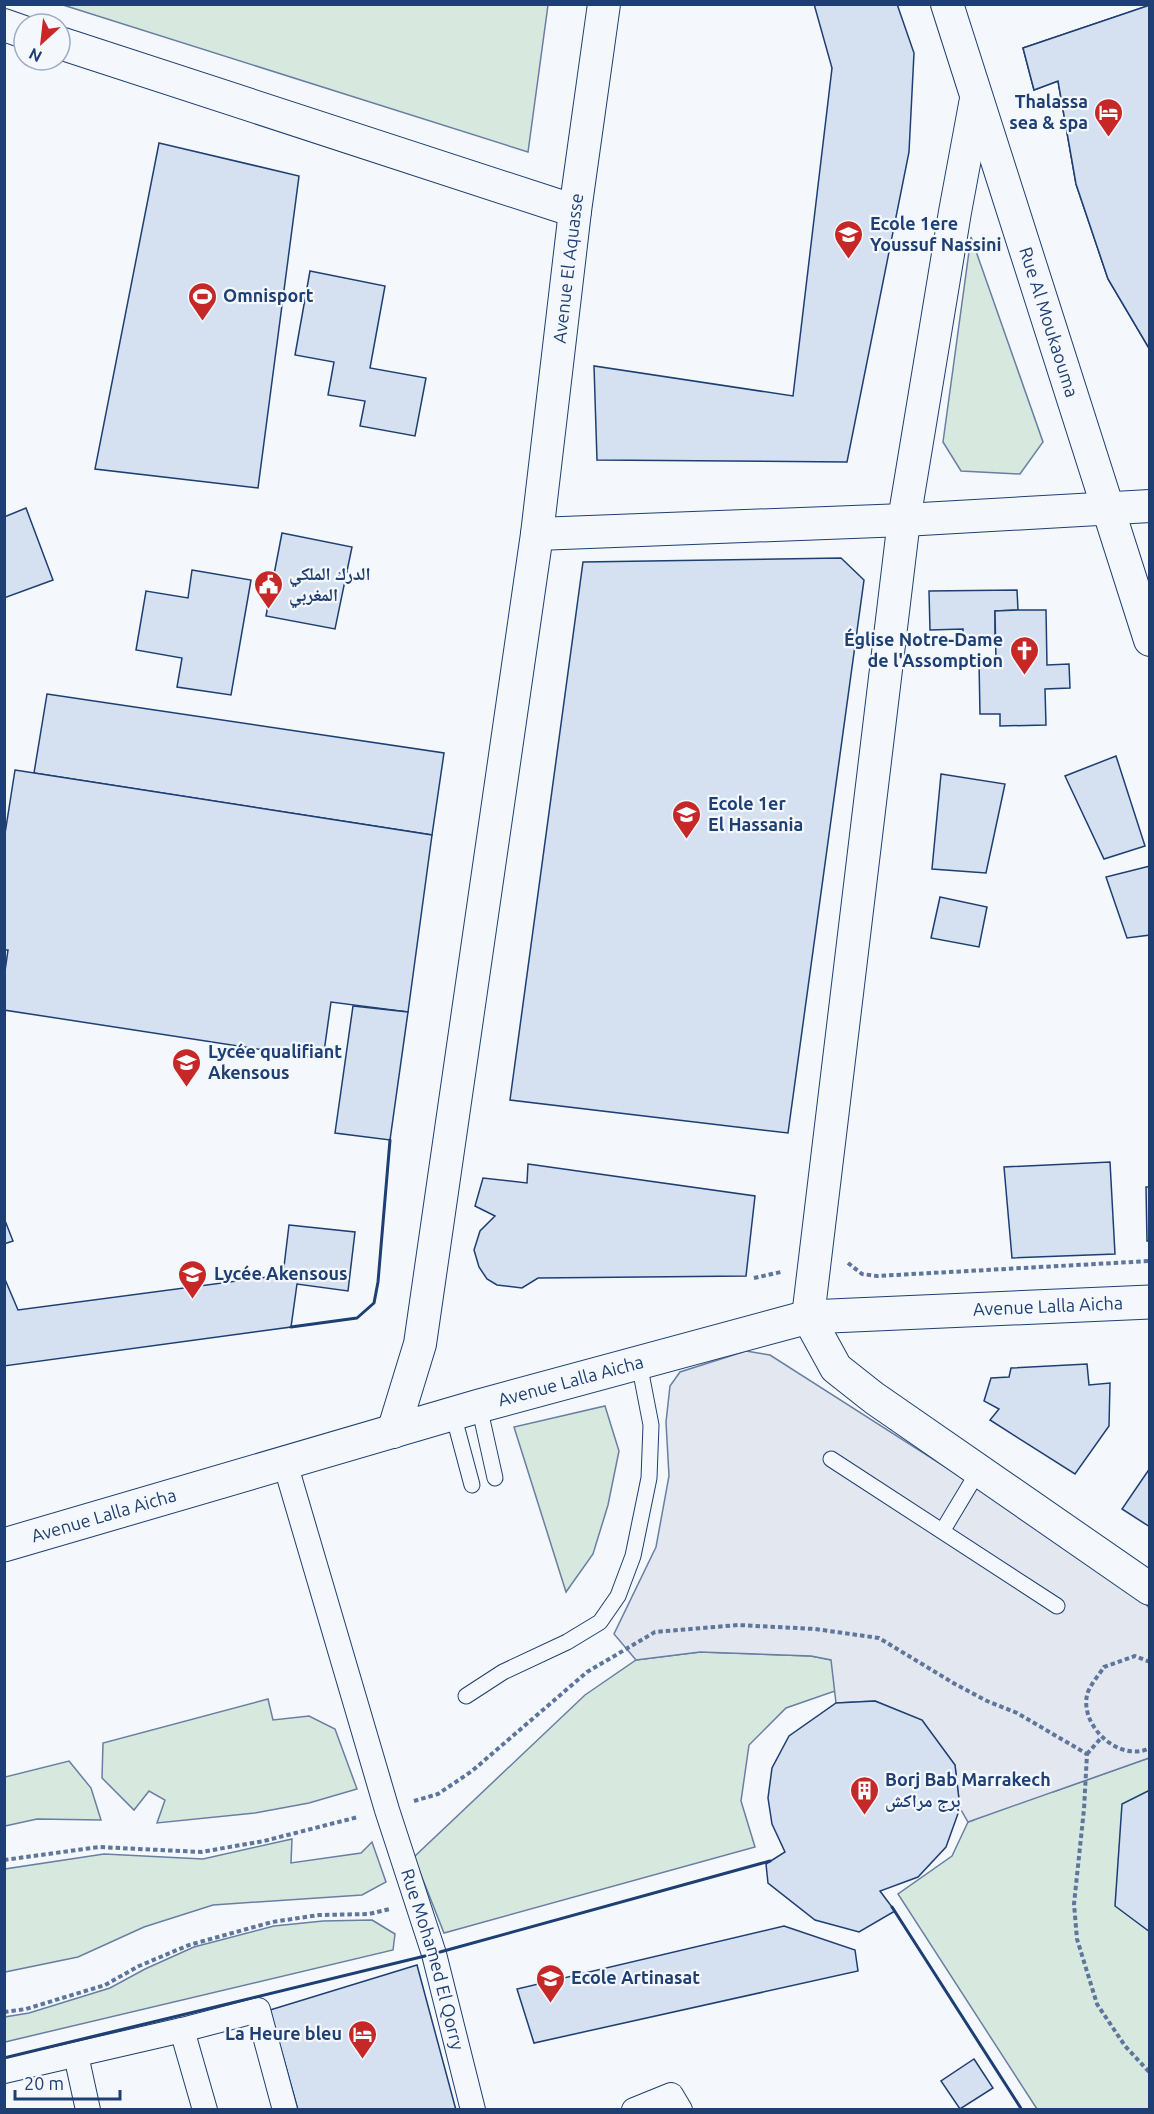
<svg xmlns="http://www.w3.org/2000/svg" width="1154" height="2114" font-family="Ubuntu,'Noto Naskh Arabic',sans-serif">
<rect width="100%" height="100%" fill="#f4f7fb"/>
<!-- green -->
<g fill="#d7e8df" stroke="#687fa3" stroke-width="1.5">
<polygon points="63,5 548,5 528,152"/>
<polygon points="971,237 1043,442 1020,474 961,471 943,442"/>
<polygon points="605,1406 619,1451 608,1505 593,1554 566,1592 514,1427"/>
<polygon points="700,1652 811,1656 832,1660 835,1691 786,1708 749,1745 741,1801 755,1847 444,1933 414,1857 585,1695 636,1660"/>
<polygon points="268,1699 273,1720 309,1716 335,1729 357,1789 309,1803 255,1813 157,1823 165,1800 149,1791 134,1810 102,1778 103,1743"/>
<polygon points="1149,1758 1149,2109 1037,2109 898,1894 952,1856 968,1822 974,1820 968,1798 1048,1770 1053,1792"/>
<polygon points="69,1761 91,1788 101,1820 37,1819 5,1826 5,1777"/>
<polygon points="292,1839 291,1863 361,1853 372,1842 386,1882 362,1895 213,1905 144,1927 78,1957 5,1972 5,1869 104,1854 203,1859"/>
<polygon points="372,1920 395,1934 393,1950 5,2042 5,2017 29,2013 110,1988 145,1969 194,1947 274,1926 323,1921"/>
</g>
<!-- parking -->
<polygon fill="#e3e8f0" stroke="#687fa3" stroke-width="1.5" points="746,1351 770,1355 1088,1558 1145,1603 1150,1609 1149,1758 968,1822 960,1808 955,1765 922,1720 875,1701 836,1703 831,1660 811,1656 700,1652 636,1660 614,1634 656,1547 669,1476 666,1422 670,1386 680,1372"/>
<!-- building -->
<g fill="#d5e0f0" stroke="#1d3f73" stroke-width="1.5">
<polygon points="814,4 897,4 914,53 909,152 847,462 597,460 594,366 793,396 832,68"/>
<polygon points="1150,5 1150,61 1128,69 1138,163 1150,196 1150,350 1108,279 1076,184 1058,81 1034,90 1023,48"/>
<polygon points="1150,5 1150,350 1108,279 1076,184 1058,81 1034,90 1023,48"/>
<polygon points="159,143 299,176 258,488 95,469"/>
<polygon points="310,271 385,286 370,368 426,378 415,436 360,426 365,401 328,395 334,362 295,355"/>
<polygon points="26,508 53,580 4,598 4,517"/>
<polygon points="282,533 352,547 335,629 266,616"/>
<polygon points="841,558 864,580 788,1133 510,1100 583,562"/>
<polygon points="192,570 251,580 231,695 177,687 182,658 136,650 146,591 188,598"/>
<polygon points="1017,590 1018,610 995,611 995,639 963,640 963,629 930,630 929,591"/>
<polygon points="1018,610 1046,610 1047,665 1069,664 1070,688 1045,689 1046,725 1000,726 1000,714 980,714 979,662 996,662 995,611"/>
<polygon points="47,694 444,753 432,835 34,773"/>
<polygon points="1116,756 1145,846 1104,859 1065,776"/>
<polygon points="15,770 432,835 408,1012 331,1002 323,1059 4,1010 4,978 8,950 4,950 4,840"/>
<polygon points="941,774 1005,784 986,873 932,869"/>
<polygon points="1150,866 1150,935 1127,938 1106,877"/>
<polygon points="940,897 987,907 979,947 931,938"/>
<polygon points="353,1006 408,1012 390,1140 335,1133"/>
<polygon points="1110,1162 1115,1254 1012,1258 1004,1167"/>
<polygon points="528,1164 755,1196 746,1276 538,1278 522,1288 497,1285 487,1279 479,1267 474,1250 480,1231 495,1216 475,1206 483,1178 527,1183"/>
<polygon points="1146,1187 1150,1187 1150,1241 1147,1241"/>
<polygon points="4,1218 13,1241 4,1244"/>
<polygon points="289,1225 355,1232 348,1291 297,1284 291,1327 4,1366 4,1277 18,1310 283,1275"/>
<polygon points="1087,1364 1089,1385 1110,1383 1109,1426 1075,1474 990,1420 999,1409 984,1401 991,1378 1009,1377 1011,1368"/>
<polygon points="1150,1468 1150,1527 1122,1509"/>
<polygon points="875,1701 922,1720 955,1765 960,1808 946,1847 918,1877 880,1891 895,1911 859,1932 815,1920 768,1883 766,1864 785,1852 772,1824 768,1798 772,1768 789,1736 836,1703"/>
<polygon points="1150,1790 1150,1932 1115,1906 1122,1804"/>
<polygon points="784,1926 855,1950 858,1971 534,2043 517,1989"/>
<polygon points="417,1965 456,2110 298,2110 270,2010"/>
<polygon points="974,2059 993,2088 960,2109 941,2081"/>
</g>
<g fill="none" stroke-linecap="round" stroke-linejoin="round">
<defs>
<g id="service">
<polyline points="479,1406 495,1478"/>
<polyline points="453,1414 472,1485"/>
<polyline points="831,1459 1057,1606"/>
<polyline points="943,1530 979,1470"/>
<polyline points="466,1696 503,1672 567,1642 600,1622 618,1596 633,1556 649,1478 651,1425 639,1363"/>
</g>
<g id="pedestrian">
<path id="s1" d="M285 1463 387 1810 434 1954 473 2110"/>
<polyline points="182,2030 205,2110"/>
<polyline points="76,2055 88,2110"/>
<polyline points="4,2071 182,2030 258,2010 285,2110"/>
<polyline points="634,2110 671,2095 680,2110"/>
</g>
<g id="minor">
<path id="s2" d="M947 4 1150 640"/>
<polyline points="4,25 24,32"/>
<polyline points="60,43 575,211"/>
<polyline points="976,99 955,212 904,520 808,1317 836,1368 874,1398 1150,1589"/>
<polyline points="537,534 904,520 1150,506"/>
<path id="s3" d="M393 1432 420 1344 537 534 575 211 604 4"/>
</g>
<g id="tertiary">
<path id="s4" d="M4 1545 479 1406 808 1317 1150 1302"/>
</g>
</defs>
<!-- service casing -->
<use href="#service" stroke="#1d3f73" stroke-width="17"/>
<!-- pedestrian casing -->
<use href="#pedestrian" stroke="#1d3f73" stroke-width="26"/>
<!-- minor casing -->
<use href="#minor" stroke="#1d3f73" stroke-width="34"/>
<!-- tertiary casing -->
<use href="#tertiary" stroke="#1d3f73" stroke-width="35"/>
<!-- path -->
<g stroke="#5e769c" stroke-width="4" stroke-dasharray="4.5 3" stroke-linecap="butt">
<polyline points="848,1263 862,1274 877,1276 1150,1261"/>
<polyline points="754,1278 781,1272"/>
<path d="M1150 1662 1135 1656 1104 1667C1099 1675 1089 1686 1087 1695 1080 1727 1120 1763 1150 1748"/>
<polyline points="1087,1754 1101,1738"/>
<polyline points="414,1801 438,1794 472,1771 587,1672 655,1632 738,1625 815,1629 879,1638 955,1684 987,1701 1017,1713 1087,1754 1084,1809 1074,1904 1077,1939 1097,2004 1125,2046 1150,2073"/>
<polyline points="4,1860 99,1847 201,1852 264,1841 358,1817"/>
<polyline points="4,2012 26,2009 105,1985 139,1966 189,1945 272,1922 319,1915 369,1914 390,1909"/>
</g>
<!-- service -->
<use href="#service" stroke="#f4f7fb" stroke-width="15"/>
<!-- pedestrian -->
<use href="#pedestrian" stroke="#f4f7fb" stroke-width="24"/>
<!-- minor -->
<use href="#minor" stroke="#f4f7fb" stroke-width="32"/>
<!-- tertiary -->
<use href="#tertiary" stroke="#f4f7fb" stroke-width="33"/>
<!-- wall -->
<g stroke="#1d3f73" stroke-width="3">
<polyline points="291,1327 357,1318 374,1303 378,1282 390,1140"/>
<polyline points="892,1907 1022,2110"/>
<polyline points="440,1952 770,1861"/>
<polyline points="4,2058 425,1956"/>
</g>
</g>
<!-- icons -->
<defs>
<symbol id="hotel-pin" viewBox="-11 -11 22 30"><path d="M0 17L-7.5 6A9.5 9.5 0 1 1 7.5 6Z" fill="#c62828" stroke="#f4f7fb"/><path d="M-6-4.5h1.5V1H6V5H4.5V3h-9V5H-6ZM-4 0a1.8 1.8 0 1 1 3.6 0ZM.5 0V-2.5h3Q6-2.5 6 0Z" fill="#fff"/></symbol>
<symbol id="school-pin" viewBox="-11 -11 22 30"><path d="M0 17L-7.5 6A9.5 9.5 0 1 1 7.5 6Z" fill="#c62828" stroke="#f4f7fb"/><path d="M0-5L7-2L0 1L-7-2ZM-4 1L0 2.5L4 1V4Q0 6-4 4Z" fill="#fff"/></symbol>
<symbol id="stadium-pin" viewBox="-11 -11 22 30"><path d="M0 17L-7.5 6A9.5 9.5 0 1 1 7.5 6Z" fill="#c62828" stroke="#f4f7fb"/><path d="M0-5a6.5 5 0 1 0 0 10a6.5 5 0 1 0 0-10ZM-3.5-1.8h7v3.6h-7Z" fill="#fff"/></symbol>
<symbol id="civic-pin" viewBox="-11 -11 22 30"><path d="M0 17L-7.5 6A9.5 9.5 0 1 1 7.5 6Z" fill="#c62828" stroke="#f4f7fb"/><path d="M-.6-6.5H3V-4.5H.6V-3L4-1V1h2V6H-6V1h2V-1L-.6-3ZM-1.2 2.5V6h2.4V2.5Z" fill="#fff"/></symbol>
<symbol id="church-pin" viewBox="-11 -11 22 30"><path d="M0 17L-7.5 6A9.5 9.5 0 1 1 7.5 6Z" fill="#c62828" stroke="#f4f7fb"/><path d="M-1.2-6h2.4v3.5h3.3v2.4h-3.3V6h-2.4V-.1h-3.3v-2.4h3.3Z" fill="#fff"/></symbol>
<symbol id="building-pin" viewBox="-11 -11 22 30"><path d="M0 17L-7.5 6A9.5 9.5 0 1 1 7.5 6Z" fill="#c62828" stroke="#f4f7fb"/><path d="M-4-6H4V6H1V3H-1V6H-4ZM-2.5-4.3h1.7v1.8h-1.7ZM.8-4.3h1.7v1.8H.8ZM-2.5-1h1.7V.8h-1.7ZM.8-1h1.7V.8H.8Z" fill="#fff"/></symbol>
</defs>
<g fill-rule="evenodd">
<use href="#hotel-pin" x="1092" y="96" width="33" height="45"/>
<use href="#school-pin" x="832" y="218" width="33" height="45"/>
<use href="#stadium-pin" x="186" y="280" width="33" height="45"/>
<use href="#civic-pin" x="252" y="568" width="33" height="45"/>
<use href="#church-pin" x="1008" y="634" width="33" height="45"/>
<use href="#school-pin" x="670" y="798" width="33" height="45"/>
<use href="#school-pin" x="170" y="1046" width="33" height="45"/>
<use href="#school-pin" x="176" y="1258" width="33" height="45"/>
<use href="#building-pin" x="848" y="1774" width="33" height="45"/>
<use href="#school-pin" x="534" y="1962" width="33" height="45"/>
<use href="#hotel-pin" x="346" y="2018" width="33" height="45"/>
</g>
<g text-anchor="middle" stroke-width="4.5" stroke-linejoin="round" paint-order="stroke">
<!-- poi labels -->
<g font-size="18" font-weight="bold" fill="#1d3f73" stroke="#f4f7fb" text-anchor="start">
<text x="1088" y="108" text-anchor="end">Thalassa<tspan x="1088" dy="21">sea &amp; spa</tspan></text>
<text x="870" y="230">Ecole 1ere<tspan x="870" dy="21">Youssuf Nassini</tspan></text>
<text x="223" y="302">Omnisport</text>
<text x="289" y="580">الدرك الملكي<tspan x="289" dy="21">المغربي</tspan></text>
<text x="1003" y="646" text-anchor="end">Église Notre-Dame<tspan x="1003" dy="21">de l'Assomption</tspan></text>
<text x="708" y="810">Ecole 1er<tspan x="708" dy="21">El Hassania</tspan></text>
<text x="208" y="1058">Lycée qualifiant<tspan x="208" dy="21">Akensous</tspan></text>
<text x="214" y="1280">Lycée Akensous</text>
<text x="885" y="1786">Borj Bab Marrakech<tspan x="885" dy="21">برج مراكش</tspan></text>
<text x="571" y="1984">Ecole Artinasat</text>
<text x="342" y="2040" text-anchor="end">La Heure bleu</text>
</g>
<!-- street labels -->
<g font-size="18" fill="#1d3f73" stroke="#f4f7fb">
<text dy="6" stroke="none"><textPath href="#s3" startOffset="1178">Avenue El Aquasse</textPath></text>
<text dy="6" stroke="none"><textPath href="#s2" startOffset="334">Rue Al Moukaouma</textPath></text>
<text dy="6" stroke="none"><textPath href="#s4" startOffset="1076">Avenue Lalla Aicha</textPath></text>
<text dy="6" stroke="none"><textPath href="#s4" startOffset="590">Avenue Lalla Aicha</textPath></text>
<text dy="6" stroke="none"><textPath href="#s4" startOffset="104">Avenue Lalla Aicha</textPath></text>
<text dy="6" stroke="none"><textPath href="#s1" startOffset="518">Rue Mohamed El Qorry</textPath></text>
</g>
</g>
<!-- border -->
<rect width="1154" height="2114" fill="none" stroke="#1d3f73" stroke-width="12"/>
<!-- north arrow -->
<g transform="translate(42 42) rotate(207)"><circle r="28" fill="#f4f7fb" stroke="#9eadc5" stroke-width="1.5"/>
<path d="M0-4.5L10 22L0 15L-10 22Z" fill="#c62828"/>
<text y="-9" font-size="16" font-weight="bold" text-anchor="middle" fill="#1d3f73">N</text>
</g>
<!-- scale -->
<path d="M15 2090v9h105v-9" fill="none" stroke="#1d3f73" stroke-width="3"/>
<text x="24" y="2090" font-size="18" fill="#1d3f73" stroke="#f4f7fb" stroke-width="4.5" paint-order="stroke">20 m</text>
</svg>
